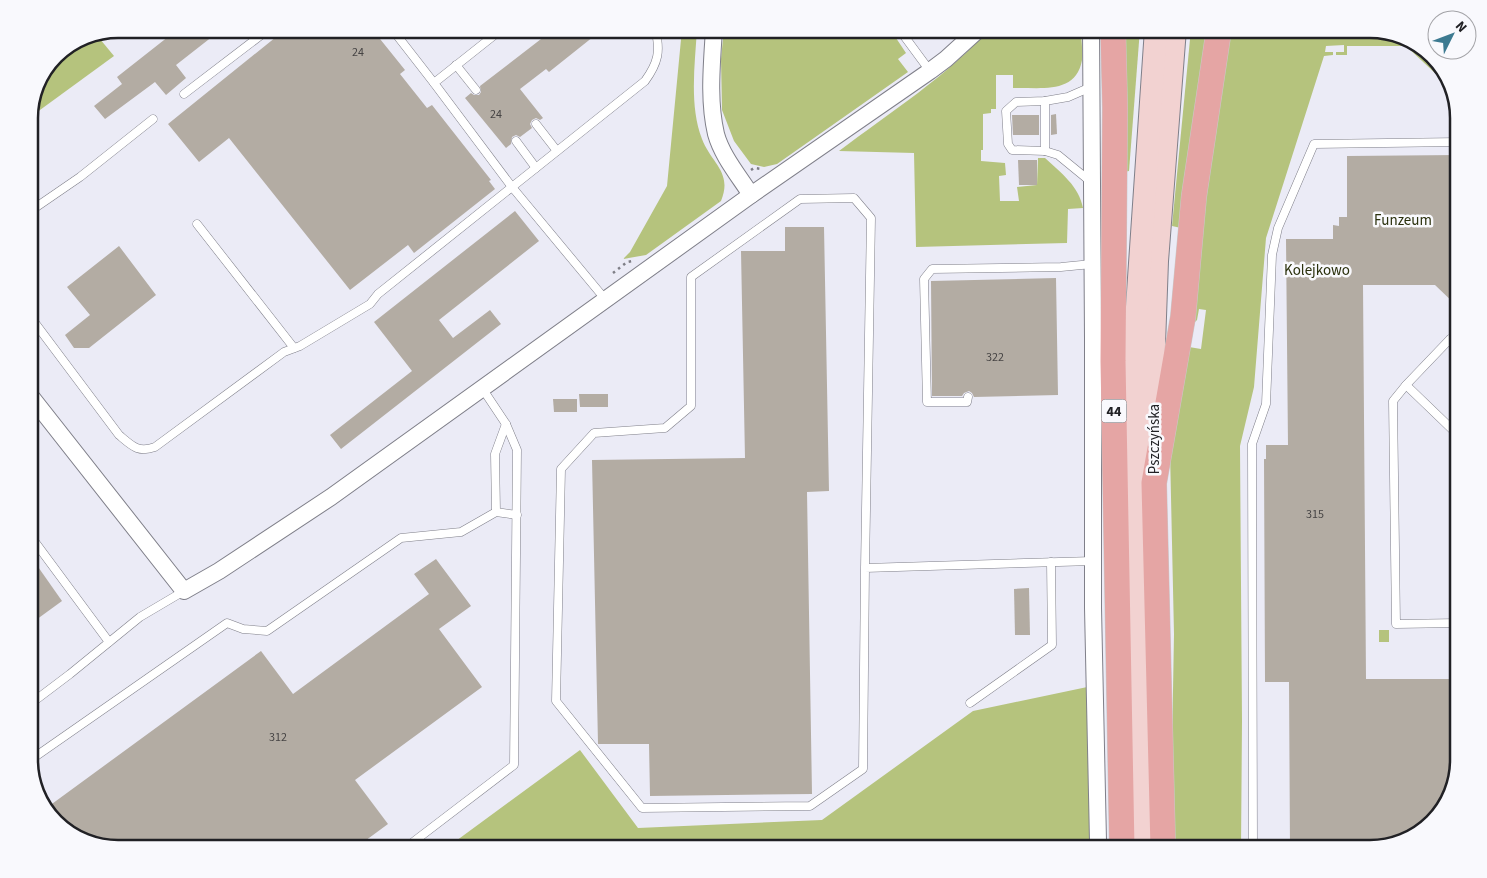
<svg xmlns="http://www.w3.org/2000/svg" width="1487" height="878" font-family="'Source Sans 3',sans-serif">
<rect width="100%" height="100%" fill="#ebebf6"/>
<!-- green -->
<g fill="#b5c37d">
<path d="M682 29H697C695 64 689 105 702 139 711 163 733 172 721 201L646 255 623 259 630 252 667 186Z"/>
<polygon points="724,29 890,29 906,53 898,59 908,72 777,164 764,167 751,164 734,141 722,110 721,59"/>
<path d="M989 29H1081C1081 39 1083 51 1082 60 1076 95 1040 87 1013 88V75H996V109H991V113L983 114V150H981V161L1005 163 1006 175 999 176 1000 201H1019L1017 187 1037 185 1038 158H1045C1061 173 1079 186 1083 208L1068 209 1067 243 916 247 914 153 839 151C889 113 948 76 989 29Z"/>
<polygon points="1121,29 1140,29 1129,171 1124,172"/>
<polygon points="1191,29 1209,29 1181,228 1172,226"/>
<polygon points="1228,29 1369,29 1414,41 1446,73 1451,88 1406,46 1347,46 1347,55 1336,55 1336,52 1344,52 1344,45 1326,46 1325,52 1333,52 1333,55 1324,56 1266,238 1254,387 1240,446 1242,721 1241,849 1172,849 1172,747 1174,634 1170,451 1189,347 1201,349 1206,310 1199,309 1197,320 1195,322 1188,315"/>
<polygon points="95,33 114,56 29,118 29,112 55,55 84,35"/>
<rect x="1379" y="630" width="10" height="12"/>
<polygon points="1092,686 1092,843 1113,843 1113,849 445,849 580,750 638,828 822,820 973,711"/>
</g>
<!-- building -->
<g fill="#b3aca3">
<polygon points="178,29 222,29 176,65 186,78 166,95 155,82 105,119 94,106 122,84 117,77"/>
<polygon points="284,29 372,29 405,70 400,74 427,108 432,105 491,180 489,181 495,189 414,253 408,245 350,290 229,138 199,162 168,124 276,37 275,35"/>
<polygon points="554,29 603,29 549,72 546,69 520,89 543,118 540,120 536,118 532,120 530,124 532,128 520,137 516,135 512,137 511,144 506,148 465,98 471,93 474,95 479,95 481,92 480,86"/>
<polygon points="1056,114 1057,134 1051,135 1051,115"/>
<polygon points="1012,115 1039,115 1039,135 1013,135"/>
<polygon points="1458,155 1458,307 1435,285 1363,285 1366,679 1455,679 1455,771 1446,805 1414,837 1369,849 1290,849 1289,682 1265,682 1264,459 1266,459 1266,445 1288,445 1286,239 1333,239 1333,225 1339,226 1339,217 1347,217 1347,156"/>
<polygon points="1018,160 1037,160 1037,185 1019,185"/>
<polygon points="515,211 539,241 439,320 453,338 490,310 501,324 341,449 330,435 412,371 374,322"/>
<polygon points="785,227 824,227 829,491 807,492 812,794 650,796 649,744 598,744 592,460 745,458 741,251 785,251"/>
<polygon points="119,246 156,295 89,348 74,348 65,335 90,315 67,287"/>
<polygon points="1056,278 1058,395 974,397 972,393 969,391 964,393 962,396 932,396 931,281"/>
<polygon points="579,394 608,394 608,407 580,407"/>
<polygon points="553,399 577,399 577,412 554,412"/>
<polygon points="29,554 62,601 29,625"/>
<polygon points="436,559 471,606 439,629 482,687 355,780 388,824 354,849 118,849 73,837 45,809 261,651 293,694 429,594 414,574"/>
<polygon points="1029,588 1030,635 1015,635 1014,589"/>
</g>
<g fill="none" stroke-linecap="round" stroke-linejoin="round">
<defs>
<g id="service">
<polyline points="392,29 434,83"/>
<path d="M502 29 434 83 512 187 645 81C658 63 661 51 655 29"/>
<polyline points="899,29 930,71"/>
<polyline points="456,65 476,90"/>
<polyline points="184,94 269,29"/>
<polyline points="1045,101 1045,151"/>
<polyline points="536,124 557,151"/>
<polyline points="516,141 536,168"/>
<polyline points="1091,182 1058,155 1045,151 1012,150 1008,144 1006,111 1016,102 1045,101 1068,97 1091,87"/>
<polyline points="29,212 80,177 153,119"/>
<polyline points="197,224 294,348"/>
<path d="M29 315 119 435C132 446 138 453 155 447L284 352 300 346 370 304 378 294 512 187 605 299"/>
<polyline points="1458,347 1450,339 1406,385 1393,401 1396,624 1458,623"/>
<polyline points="1406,385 1458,435"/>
<polyline points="968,397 967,402 927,402 924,279 932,269 1061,267 1092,264"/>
<polyline points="496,512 495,454 506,424"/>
<polyline points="29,534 109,642"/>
<polyline points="865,568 863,769 810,806 642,808 556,701 561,469 594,433 665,428 691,406 691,277 800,199 854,198 871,218 865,568 1093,561"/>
<polyline points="970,703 1052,645 1051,562"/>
<polyline points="29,705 70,674 140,617 184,591"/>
<polyline points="29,761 227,623 243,629 267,631 401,538 461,532 496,512 517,515"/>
<polyline points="404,849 514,765 517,450 506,424 482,388"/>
<polyline points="1253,849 1252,444 1266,404 1272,255 1278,228 1314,144 1458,142"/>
</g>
<g id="minor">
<path d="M714 29C712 63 708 100 716 134 722 156 739 176 751 195"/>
<polyline points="1091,29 1093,337 1093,608 1098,841"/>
<polyline points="29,394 184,591 219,571 331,497 751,195 930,71 946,59 979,29"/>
</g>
<g id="secondary">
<polyline points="1154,442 1153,372 1157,261 1175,29"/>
<polyline points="1143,849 1136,502 1136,322 1156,29"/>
</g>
<g id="primary">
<polyline points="1113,29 1115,108 1113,361 1122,849"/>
<polyline points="1163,849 1154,483 1183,317 1194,196 1219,29"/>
</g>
</defs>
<!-- service casing -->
<use href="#service" stroke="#7f7f89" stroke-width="9"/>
<!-- minor casing -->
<use href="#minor" stroke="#7f7f89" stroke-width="18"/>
<!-- secondary casing -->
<use href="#secondary" stroke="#7f7f89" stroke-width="24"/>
<!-- primary casing -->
<use href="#primary" stroke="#cacacb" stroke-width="26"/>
<!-- path -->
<g stroke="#7e7e86" stroke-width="2.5" stroke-dasharray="2.5 4" stroke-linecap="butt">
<polyline points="751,170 754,168 762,169"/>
<polyline points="613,273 627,262 632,261"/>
</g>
<!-- service -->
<use href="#service" stroke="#fff" stroke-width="8"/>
<!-- minor -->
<use href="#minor" stroke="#fff" stroke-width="16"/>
<!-- secondary -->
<use href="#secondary" stroke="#f2d2d1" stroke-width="22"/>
<!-- primary -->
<use href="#primary" stroke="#e5a5a4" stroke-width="25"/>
</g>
<g text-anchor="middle" stroke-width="5" stroke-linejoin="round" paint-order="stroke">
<!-- number labels -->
<g font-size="12" fill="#464444">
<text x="358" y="56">24</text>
<text x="496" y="118">24</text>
<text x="995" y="361">322</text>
<text x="1315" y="518">315</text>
<text x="278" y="741">312</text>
</g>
<!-- shield labels -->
<rect fill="#f9f9fd" stroke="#626266" stroke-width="1" x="1101.5" y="399.5" width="25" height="23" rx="4"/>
<g font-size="14" font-weight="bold" fill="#212125">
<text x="1114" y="416">44</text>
</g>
<!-- park labels -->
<g font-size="15" fill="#2a300c" stroke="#f9f9fd">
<text x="1403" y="225">Funzeum</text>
<text x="1317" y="275">Kolejkowo</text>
</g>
<!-- street labels -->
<g font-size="15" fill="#212125" stroke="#f9f9fd">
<text transform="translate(1154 439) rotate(-90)" y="5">Pszczyńska</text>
</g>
</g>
<!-- crop -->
<path d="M0 0H1487V878H0ZM118 38H1370A80 80 0 0 1 1450 118V760A80 80 0 0 1 1370 840H118A80 80 0 0 1 38 760V118A80 80 0 0 1 118 38Z" fill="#f9f9fd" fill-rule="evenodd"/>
<path fill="none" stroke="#212125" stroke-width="2.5" d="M118 38H1370A80 80 0 0 1 1450 118V760A80 80 0 0 1 1370 840H118A80 80 0 0 1 38 760V118A80 80 0 0 1 118 38Z"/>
<!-- north arrow -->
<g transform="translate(1452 35) rotate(48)"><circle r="24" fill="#f9f9fd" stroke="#a3a3a7"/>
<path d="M0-4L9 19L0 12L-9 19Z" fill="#3d7a91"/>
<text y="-8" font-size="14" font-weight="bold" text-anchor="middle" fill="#212125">N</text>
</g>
</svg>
